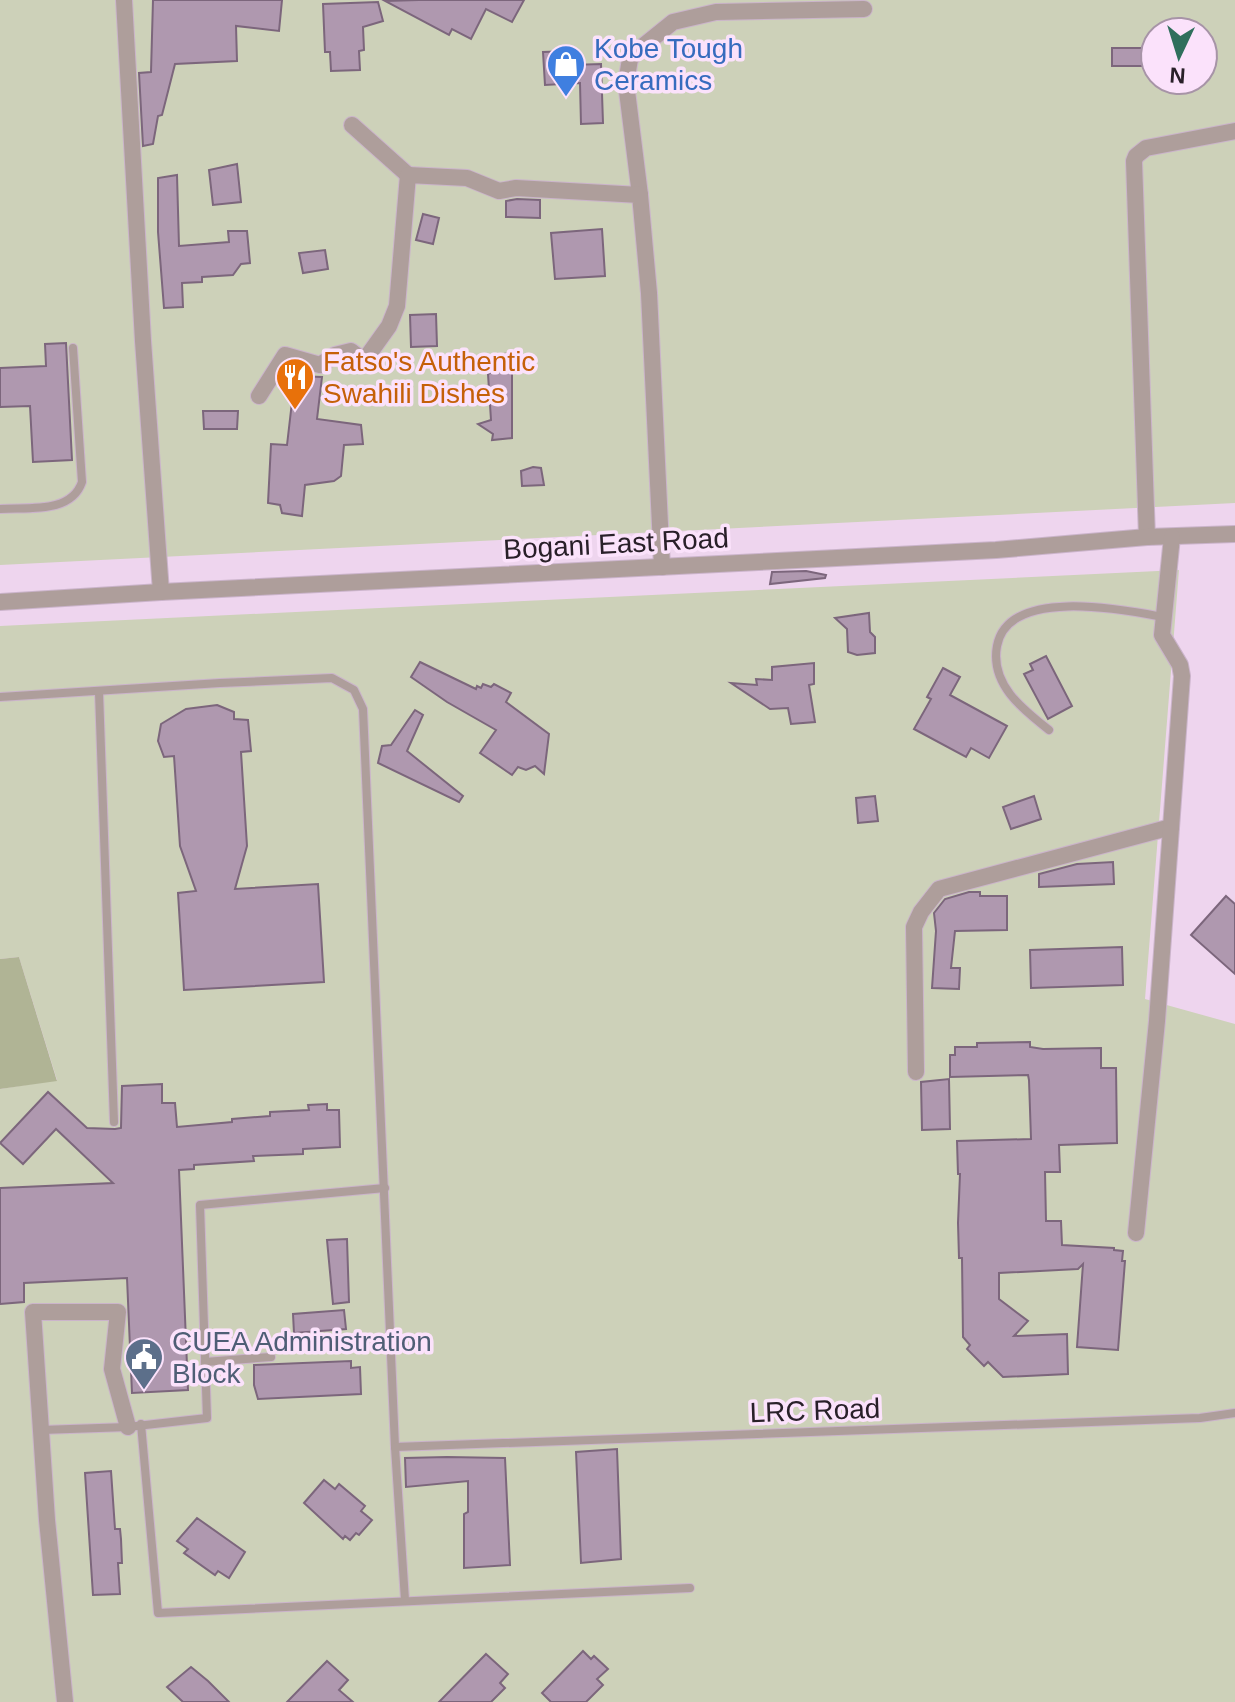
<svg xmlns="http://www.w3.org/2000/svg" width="1235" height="1702" font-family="Helvetica,sans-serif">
<rect width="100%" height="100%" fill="#eed5ee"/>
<!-- green -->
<g fill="#cdd1b9" fill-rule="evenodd">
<path d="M0 0H1235V503L0 565ZM1155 32H1203V80H1155Z"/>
<polygon points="1179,570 1145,999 1235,1024 1235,1702 0,1702 0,1089 57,1080 19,957 0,959 0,626"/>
</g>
<!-- forest -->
<polygon fill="#b0b495" points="19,957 57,1081 0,1089 0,959"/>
<!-- building -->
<g fill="#af98af" stroke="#7c667c" stroke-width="2">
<polygon points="153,0 282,0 279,31 236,26 237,61 175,64 162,115 158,116 153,144 143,146 139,73 151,72"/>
<polygon points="419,0 524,0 512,22 486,9 471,39 452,29 449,35 385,1"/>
<polygon points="378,2 383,21 363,27 364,50 359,51 360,70 331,71 330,52 325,52 323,4"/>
<rect x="1112" y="48" width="43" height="18"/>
<polygon points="570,51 571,65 601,64 603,123 581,124 580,83 545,85 543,52"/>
<polygon points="237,164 241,202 213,205 209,170"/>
<polygon points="177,175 179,246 229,242 228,231 247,231 250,263 241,264 233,275 202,277 202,282 182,283 183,307 164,308 158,232 158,178"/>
<polygon points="517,199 540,200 540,218 506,217 506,201"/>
<polygon points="423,214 439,218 433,244 416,240"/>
<polygon points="602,229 605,276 555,279 551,233"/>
<polygon points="325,250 328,269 303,273 299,253"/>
<polygon points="436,314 437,346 411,347 410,315"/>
<polygon points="66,343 72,460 33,462 30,406 0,407 0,368 46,366 45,344"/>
<polygon points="512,353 512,438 492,440 493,434 478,424 491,420 488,374 496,370 496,355"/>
<polygon points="295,376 322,377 317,419 361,425 363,444 344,445 341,476 334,481 305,485 302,516 282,513 280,505 268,503 271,444 287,445"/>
<polygon points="203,411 238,411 237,429 204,429"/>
<polygon points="533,467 541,468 544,485 522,486 521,471"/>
<polygon points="806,571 826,575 825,578 770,584 772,572"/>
<polygon points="869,613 870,632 875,637 875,653 857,655 848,652 847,629 835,618"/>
<polygon points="1046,656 1072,706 1048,719 1024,674 1033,670 1030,664"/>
<polygon points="420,662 476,689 477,686 481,688 483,684 491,687 494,684 511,693 506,702 549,734 544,774 535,766 526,770 518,767 512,775 480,753 496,730 447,702 411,677"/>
<polygon points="814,663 814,684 809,685 815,722 791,724 788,708 770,709 731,683 757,685 756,679 772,680 772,667"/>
<polygon points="943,668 960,677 950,695 1007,726 989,758 971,748 966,757 914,729 931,699 927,697"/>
<polygon points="217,705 234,712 234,719 248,720 251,751 241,752 247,846 235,889 318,884 324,982 184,990 178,893 196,891 180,846 174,756 164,757 158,741 161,724 186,709"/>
<polygon points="415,710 423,715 407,751 463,796 459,802 378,763 382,746 391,745"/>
<polygon points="875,796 878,821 858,823 856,798"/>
<polygon points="1034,796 1041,819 1011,829 1003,807"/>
<polygon points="1113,862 1114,884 1039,887 1039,874 1077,864"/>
<polygon points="969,892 980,892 980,896 1007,896 1007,930 955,931 951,968 960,968 959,989 932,988 936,931 934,913 945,899"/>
<polygon points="1226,896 1235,904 1235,974 1191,935"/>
<polygon points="1122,947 1123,985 1031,988 1030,950"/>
<polygon points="1030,1042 1030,1047 1043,1049 1101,1048 1101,1068 1116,1068 1117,1143 1059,1145 1060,1172 1045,1172 1046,1221 1061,1221 1062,1245 1114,1248 1114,1250 1123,1251 1122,1261 1125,1261 1118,1350 1077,1347 1083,1264 1078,1269 999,1273 999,1299 1028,1321 1014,1336 1067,1334 1068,1374 1003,1377 988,1362 984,1366 967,1349 970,1345 963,1337 962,1258 959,1258 958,1223 960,1174 958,1174 957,1141 1031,1139 1029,1080 1028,1075 950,1077 950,1055 955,1055 955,1047 977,1047 977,1043"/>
<polygon points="949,1079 950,1129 922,1130 921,1082"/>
<polygon points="162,1084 162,1103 175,1103 177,1127 232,1122 232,1119 270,1116 270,1112 309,1110 308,1105 327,1104 327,1110 339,1110 340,1147 303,1149 303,1154 253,1156 254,1161 194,1165 194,1169 179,1170 188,1390 132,1393 127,1278 24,1283 24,1302 0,1304 0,1188 113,1183 56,1129 23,1164 0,1143 48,1092 87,1128 115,1129 121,1128 122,1086"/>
<polygon points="347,1239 349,1302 333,1304 327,1240"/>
<polygon points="344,1310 346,1329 294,1333 293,1314"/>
<polygon points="351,1361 351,1368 360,1367 361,1394 258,1399 254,1385 254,1365"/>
<polygon points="617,1449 621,1559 581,1563 576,1452"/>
<polygon points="447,1457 505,1458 510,1565 464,1568 464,1514 468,1512 468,1481 406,1487 405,1458"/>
<polygon points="111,1471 115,1529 120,1529 121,1539 122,1563 118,1563 120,1594 93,1595 85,1473"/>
<polygon points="324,1480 335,1489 339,1484 365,1506 361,1511 372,1520 359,1535 356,1533 350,1540 345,1536 343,1539 304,1503"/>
<polygon points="197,1518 245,1552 229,1578 218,1571 215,1575 184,1553 188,1549 177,1541"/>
<polygon points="583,1651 591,1659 594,1656 608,1669 597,1679 603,1685 586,1702 551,1702 542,1693"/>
<polygon points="486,1654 508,1674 500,1683 505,1688 491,1702 439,1702"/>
<polygon points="327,1661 348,1680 339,1690 353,1702 287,1702"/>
<polygon points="191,1667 208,1681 229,1702 183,1702 167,1687"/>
</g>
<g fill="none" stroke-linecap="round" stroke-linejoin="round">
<defs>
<g id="service">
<path d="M0 509C28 507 71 514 82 482L73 348"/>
<polyline points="99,692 114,1122"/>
<polyline points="0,697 220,683 332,678 354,690 363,709 395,1447 405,1600"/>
<path d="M1049 730C1022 709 990 684 997 646 1008 587 1121 609 1163 617"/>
<polyline points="205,1362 271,1357"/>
<polyline points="141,1424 158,1613 690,1588"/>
<polyline points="41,1430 128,1427 207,1418 200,1205 385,1188"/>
<polyline points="395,1447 1200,1418 1235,1413"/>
</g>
<g id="minor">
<polyline points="124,0 143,341 161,592"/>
<polyline points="352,125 408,175"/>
<polyline points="640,195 626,83 630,59 637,51 673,22 716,12 864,9"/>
<polyline points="259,396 285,355 320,365 335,355 351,351 364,361 389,326 397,306 408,175 467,178 499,191 516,188 640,195 649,293 662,567"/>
<polyline points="1147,537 1134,161 1136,156 1146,148 1235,131"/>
<polyline points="0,602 161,592 996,550 1147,537 1235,534"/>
<polyline points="916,1072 914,927 921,912 939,889 1171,827"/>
<polyline points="1136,1233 1157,1021 1182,676 1180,665 1162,635 1172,537"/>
<polyline points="65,1702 47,1520 33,1312 118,1312 112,1369 128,1427"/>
</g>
</defs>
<!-- service casing -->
<use href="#service" stroke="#cbb4cb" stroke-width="10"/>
<!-- minor casing -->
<use href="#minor" stroke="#cbb4cb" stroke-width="18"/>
<!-- service -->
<use href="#service" stroke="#ae9e9b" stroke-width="8"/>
<!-- minor -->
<use href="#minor" stroke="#ae9e9b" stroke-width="16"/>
</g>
<!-- icons -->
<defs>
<symbol id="shop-pin" viewBox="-11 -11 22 30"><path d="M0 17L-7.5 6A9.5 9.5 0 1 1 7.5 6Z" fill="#3f7fe0" stroke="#fbe2fb"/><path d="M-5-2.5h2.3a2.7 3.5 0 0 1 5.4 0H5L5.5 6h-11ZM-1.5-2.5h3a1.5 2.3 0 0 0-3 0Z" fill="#fff"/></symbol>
<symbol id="restaurant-pin" viewBox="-11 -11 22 30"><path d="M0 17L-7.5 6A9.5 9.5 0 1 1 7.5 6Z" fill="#e8710a" stroke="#fbe2fb"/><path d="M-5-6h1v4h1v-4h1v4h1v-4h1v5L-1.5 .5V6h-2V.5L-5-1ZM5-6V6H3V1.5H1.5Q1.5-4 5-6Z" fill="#fff"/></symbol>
<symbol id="civic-pin" viewBox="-11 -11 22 30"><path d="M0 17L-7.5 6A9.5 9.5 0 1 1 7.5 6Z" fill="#5c6f8a" stroke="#fbe2fb"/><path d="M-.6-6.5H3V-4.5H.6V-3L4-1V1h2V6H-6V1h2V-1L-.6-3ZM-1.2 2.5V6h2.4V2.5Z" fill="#fff"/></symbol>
</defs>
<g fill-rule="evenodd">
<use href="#shop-pin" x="544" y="42" width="44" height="60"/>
<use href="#restaurant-pin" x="273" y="355" width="44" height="60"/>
<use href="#civic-pin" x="122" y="1335" width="44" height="60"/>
</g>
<g text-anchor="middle" stroke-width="7" stroke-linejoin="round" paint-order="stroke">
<!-- shop labels -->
<g font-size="28" fill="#366cbe" stroke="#fbe2fb" text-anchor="start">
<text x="594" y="58">Kobe Tough<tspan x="594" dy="32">Ceramics</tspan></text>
</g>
<!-- food labels -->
<g font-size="28" fill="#c56008" stroke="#fbe2fb" text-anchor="start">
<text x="323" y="371">Fatso's Authentic<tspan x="323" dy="32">Swahili Dishes</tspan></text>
</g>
<!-- street labels -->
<g font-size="28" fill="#292029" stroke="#fbe2fb">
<text transform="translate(616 543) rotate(-3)" y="10">Bogani East Road</text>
<text transform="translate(815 1410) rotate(-2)" y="10">LRC Road</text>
</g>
<!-- service labels -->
<g font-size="28" fill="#4e5e75" stroke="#fbe2fb" text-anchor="start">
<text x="172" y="1351">CUEA Administration<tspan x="172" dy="32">Block</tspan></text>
</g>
</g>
<!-- north arrow -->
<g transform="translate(1179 56) rotate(184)"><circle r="38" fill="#fbe2fb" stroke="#a794a7" stroke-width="2"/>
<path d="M0-6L14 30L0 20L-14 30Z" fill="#2f6f5c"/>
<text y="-12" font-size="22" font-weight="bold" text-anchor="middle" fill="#292029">N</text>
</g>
</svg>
